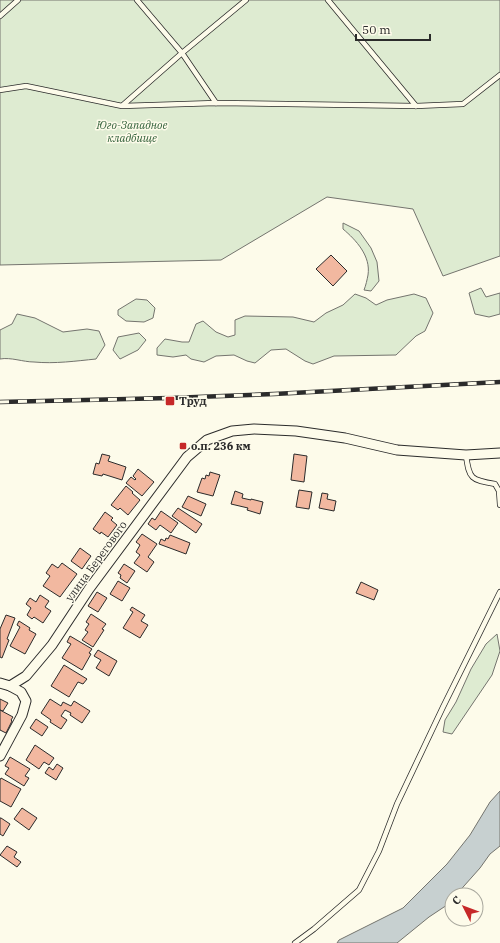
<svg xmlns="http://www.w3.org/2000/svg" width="500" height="943" font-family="'IBM Plex Serif',serif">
<rect width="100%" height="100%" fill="#fdfbea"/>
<!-- green -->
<g fill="#deebd1" stroke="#74746e">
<polygon points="0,0 500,0 500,256 443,276 413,209 327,197 221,260 0,265"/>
<path d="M343 223 359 231 371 248 377 262 379 281 371 291 364 290C366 285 367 280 368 275 371 256 356 240 343 229Z"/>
<polygon points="481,288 486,297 500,293 500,314 489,317 475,314 469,293"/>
<polygon points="355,294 366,298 376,305 387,300 414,294 426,298 433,313 425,331 416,336 396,355 334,356 313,364 305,361 286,349 271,350 255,363 247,361 234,355 216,356 204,362 191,359 186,355 173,357 157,355 157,348 165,339 182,342 189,342 196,324 203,321 216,332 228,337 235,335 235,320 245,316 293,317 314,322 326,313 343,305"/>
<polygon points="136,299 147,300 155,308 153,318 144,322 126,321 118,315 118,310"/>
<path d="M17 314 35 318 63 332 87 329 99 331 105 345 96 359C76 361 55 364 34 362 23 362 11 357 0 359V330L12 324Z"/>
<polygon points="139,333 146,340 138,350 120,359 113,350 118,337"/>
<polygon points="497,634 500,651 492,675 452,734 443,732 445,720 456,702 471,669 486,644"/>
</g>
<!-- water -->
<polygon fill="#c7d0d0" stroke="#74746e" points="500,791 500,846 490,854 480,868 456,895 452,895 452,900 447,905 429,917 397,943 337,943 339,940 403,908 447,864 470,835 490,802"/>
<!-- building -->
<g fill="#f2b8a0" stroke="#2b2b2b">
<polygon points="331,255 347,271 333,286 316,269"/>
<polygon points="102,454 110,456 108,461 126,467 122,480 103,474 102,476 93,474 96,463 99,464"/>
<polygon points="294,454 307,456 304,482 291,480"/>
<polygon points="138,469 154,482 142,496 126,483 131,477 135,480 136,479 133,476"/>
<polygon points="210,472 220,475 213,496 197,492 202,478 205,479 206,475 209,476"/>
<polygon points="126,486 133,492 132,493 140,500 128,515 120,508 118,510 111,505"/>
<polygon points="299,490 312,492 309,509 296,507"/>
<polygon points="235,491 243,494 242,498 251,500 251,499 263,502 260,514 247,510 248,508 231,504"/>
<polygon points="322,493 328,494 327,499 336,501 334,511 319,508"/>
<polygon points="188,496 206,504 201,516 182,507"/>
<polygon points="178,508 202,524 196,533 172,516"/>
<polygon points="161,511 178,523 171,533 160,525 156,530 148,524 152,518 155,520"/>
<polygon points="105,512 113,518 111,520 117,525 108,537 101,532 100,534 93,529"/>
<polygon points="142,534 157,544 148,557 154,562 147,572 134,563 140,555 136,552 140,545 136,542"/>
<polygon points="170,535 190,543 186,554 159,544 161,539 165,541 166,538 168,539"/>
<polygon points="80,548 91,556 82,569 71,561"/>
<polygon points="62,563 77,574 60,597 43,586 50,576 46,573 52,564 58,568"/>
<polygon points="124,564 135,571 127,583 120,578 121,575 118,573"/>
<polygon points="118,581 130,588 122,601 110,594"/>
<polygon points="361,582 378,590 374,600 356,593"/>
<polygon points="97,592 107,598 98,612 88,606"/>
<polygon points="40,595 49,601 45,607 51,611 43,623 34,617 32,619 27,615 31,608 26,604 30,598 36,602"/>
<polygon points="132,607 145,615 141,621 148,625 140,638 123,628 133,612 130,610"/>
<polygon points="91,614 106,624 102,629 104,630 93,647 82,640 88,632 85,630 89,624 86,622"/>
<polygon points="6,615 15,618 7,639 9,640 2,658 0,657 0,629"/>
<polygon points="19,621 30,628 29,630 36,634 25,654 10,646 20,627 17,625"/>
<polygon points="70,636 92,649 89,653 91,654 82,670 62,658 71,644 67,642"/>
<polygon points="98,650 117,661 109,676 96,668 101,660 94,656"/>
<polygon points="64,665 87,679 83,684 78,682 69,697 51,686"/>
<polygon points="0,699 8,703 3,711 0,710"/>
<polygon points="50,699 61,706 63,702 71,706 74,701 90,711 82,723 70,715 71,713 65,710 61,716 67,720 61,729 50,722 51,720 41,713"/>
<polygon points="0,710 13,717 11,720 12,721 6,733 0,730"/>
<polygon points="36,719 48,727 42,736 30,728"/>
<polygon points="35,745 54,758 49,765 44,762 39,769 26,760"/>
<polygon points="10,757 30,769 25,776 29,778 24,786 5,774 9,768 5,766"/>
<polygon points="57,764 63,768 56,780 45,773 49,767 53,770"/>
<polygon points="1,778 21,789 11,807 0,801 0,780"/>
<polygon points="22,808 37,818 29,830 14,819"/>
<polygon points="0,818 1,818 10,824 3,836 0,834"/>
<polygon points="7,846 17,852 14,857 21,862 17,867 0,855"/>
</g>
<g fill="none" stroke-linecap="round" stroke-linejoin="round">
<defs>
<g id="lane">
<polyline points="137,0 182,53 216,103"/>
<polyline points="328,0 416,106"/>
<polyline points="0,16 18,0"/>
<polyline points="0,90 26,86 122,106 216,103 416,106 463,104 500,75"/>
<polyline points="123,105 182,53 246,0"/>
<path d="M466 455C469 479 471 480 495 484L499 491 500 505"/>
<polyline points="295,943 314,929 359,890 379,851 397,804 443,707 500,592"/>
</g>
<g id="street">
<polyline points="0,683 10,686 26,676 52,645 89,589 187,457 207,440 232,431 254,429 296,431 345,438 397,450 466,455 500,453"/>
<polyline points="0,756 22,715 26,701 21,692 10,686"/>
</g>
</defs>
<!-- lane casing -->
<use href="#lane" stroke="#2b2b2b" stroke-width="6"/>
<!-- street casing -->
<use href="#street" stroke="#2b2b2b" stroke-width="11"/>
<!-- lane -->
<use href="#lane" stroke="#fdfbea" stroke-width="4.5"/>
<!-- street -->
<use href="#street" stroke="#fdfbea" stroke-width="9"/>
<defs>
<polyline id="rail" points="0,402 170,398 274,394 500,382"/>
</defs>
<!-- rail casing -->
<use href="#rail" stroke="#2b2b2b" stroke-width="4.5"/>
<!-- rail -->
<use href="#rail" stroke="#fdfbea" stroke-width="3" stroke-dasharray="9" stroke-linecap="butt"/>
</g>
<!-- markers -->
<g fill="#c62828" stroke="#fdfbea" stroke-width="1.5">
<rect x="165" y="396" width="10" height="10" rx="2"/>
<rect x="179" y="442" width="8" height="8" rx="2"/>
</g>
<g text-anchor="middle" stroke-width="3" stroke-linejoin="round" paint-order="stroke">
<!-- park labels -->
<g font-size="11" font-style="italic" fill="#34623c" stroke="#fdfbea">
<text x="132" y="129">Юго-Западное<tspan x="132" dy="13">кладбище</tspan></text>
</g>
<!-- poi labels -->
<g font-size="11" font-weight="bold" fill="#2b2b2b" stroke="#fdfbea" text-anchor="start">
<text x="179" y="405">Труд</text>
<text x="191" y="450">о.п. 236 км</text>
</g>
<!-- street labels -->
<g font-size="11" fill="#2b2b2b" stroke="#fdfbea">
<text transform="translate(96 561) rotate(-54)" y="4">улица Берегового</text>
</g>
</g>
<!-- north arrow -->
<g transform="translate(464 907) rotate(312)"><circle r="19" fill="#fdfbea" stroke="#a9a89e"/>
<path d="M0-3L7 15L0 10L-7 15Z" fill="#c62828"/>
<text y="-6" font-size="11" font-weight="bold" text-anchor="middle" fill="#2b2b2b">С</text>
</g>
<!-- scale -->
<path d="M356 34v6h74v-6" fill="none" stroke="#2b2b2b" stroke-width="2"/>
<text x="362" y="34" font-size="12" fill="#2b2b2b" stroke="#fdfbea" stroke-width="3" paint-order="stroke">50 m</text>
</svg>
